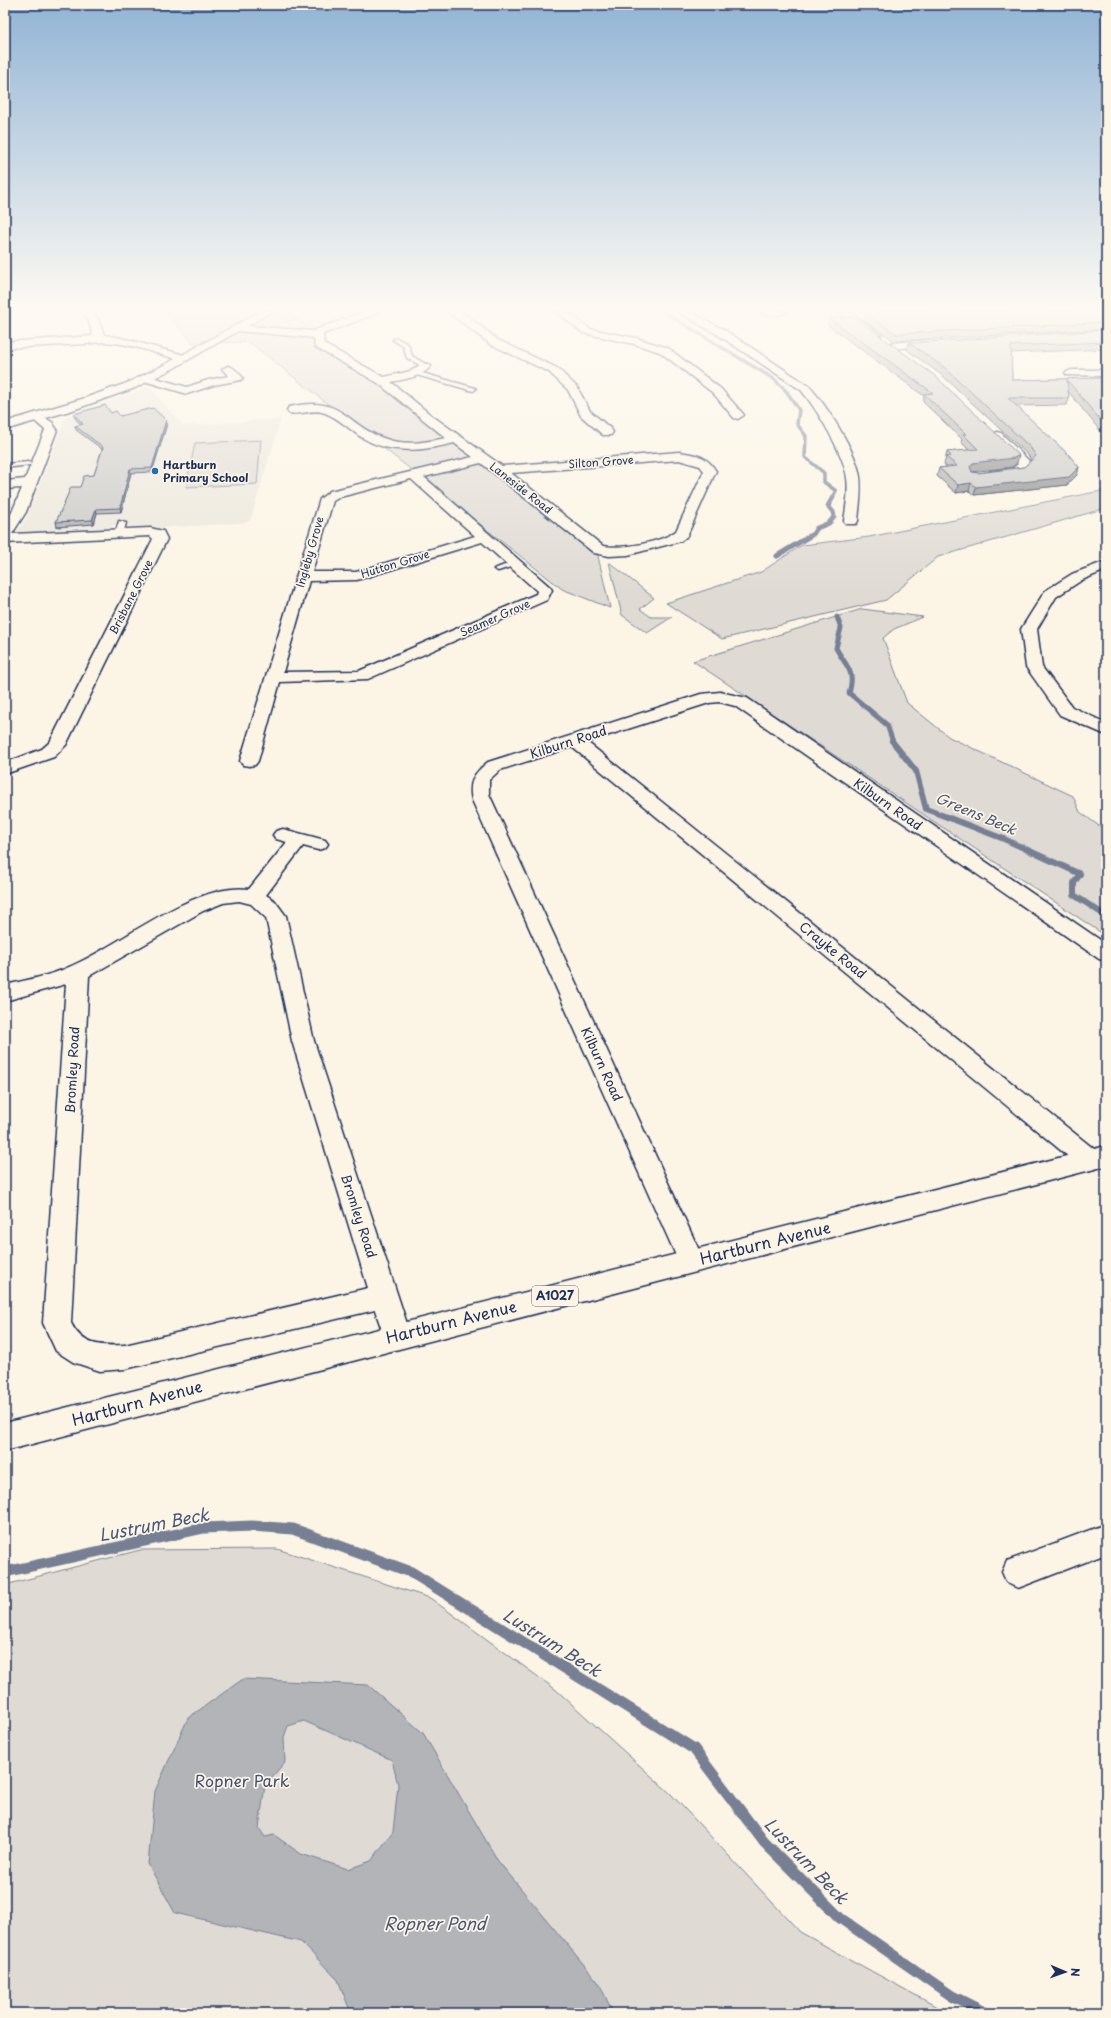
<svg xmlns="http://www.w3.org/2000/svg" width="1111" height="2018" font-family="'Playpen Sans',sans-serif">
<rect width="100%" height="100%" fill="#fcf5e5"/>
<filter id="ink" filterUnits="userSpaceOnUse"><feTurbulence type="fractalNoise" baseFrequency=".025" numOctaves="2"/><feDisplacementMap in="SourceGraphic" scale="8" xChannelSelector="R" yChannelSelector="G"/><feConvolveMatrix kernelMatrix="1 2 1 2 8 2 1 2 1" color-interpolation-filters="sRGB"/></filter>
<g filter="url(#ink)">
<!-- built -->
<polygon fill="#ece7dc" points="149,387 184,426 281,419 250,521 244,523 138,529 119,523 101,531 14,536 27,517 66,416"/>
<!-- green -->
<g fill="#dfdbd4" stroke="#7d8599">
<polygon points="165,311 288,311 300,323 325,322 318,340 382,383 597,552 610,608 562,589 252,344 242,342 193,343"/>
<polygon points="261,440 257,484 186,487 195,443"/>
<polygon points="1106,490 1106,508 938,557 886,600 722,639 666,603 761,572 802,545 869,537"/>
<polygon points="609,562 654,598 640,609 651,617 672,617 647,633 622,615"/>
<polygon points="862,609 923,617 894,629 883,638 907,703 949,737 1073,796 1080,812 1106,831 1106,936 693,661"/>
<polygon points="277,1549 430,1598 555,1689 670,1793 800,1932 937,2007 951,2013 5,2013 5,1585 140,1550"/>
</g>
<!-- water -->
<path fill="#b2b4b8" stroke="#767f94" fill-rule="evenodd" d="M243 1679 368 1685 423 1733 498 1861 599 1983 613 2013H351L338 1980 301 1942 175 1913 148 1864 155 1791 188 1718ZM304 1721 392 1760 398 1785 393 1832 371 1861 348 1869 301 1854 274 1835 265 1837 259 1828 265 1785 285 1762 284 1737 288 1726Z"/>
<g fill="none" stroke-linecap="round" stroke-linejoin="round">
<!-- stream-far3 -->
<polyline stroke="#767f94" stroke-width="3.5" points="662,311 774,379 787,392 799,410 797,424 806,436 805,457 824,473 824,482 836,491 832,498"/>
<!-- stream-far2 -->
<g stroke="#767f94" stroke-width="5">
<polyline points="777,556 813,534 817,528 829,523 834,517 833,512 828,506 833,497"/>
<path d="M837 617 841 628 836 648C846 667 856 670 849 693L887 725 893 742"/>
</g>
<!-- stream-far1 -->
<polyline stroke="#767f94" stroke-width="6" points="892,741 916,771 926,809 1004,839 1080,874 1074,883 1074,895 1106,916"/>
<!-- stream -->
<polyline stroke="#767f94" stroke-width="11" points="5,1572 204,1528 252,1526 293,1529 411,1572 694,1749 764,1842 840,1918 952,1996 986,2013"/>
<defs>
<g id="service">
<polygon points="396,338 408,344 412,356 427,365 427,367 423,367 407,358 403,346 393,340"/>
<polygon points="415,371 475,388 476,389 473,391 413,374 412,373"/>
<polygon points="28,462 32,464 30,465 5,468 5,464"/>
<polygon points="119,521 126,523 123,534 119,536 115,534"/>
<polygon points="513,562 520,564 498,571 494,569"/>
</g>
<g id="minor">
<path d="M82 311H92L98 319 104 335 121 338 188 356 190 358 184 361C154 354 118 337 87 344L5 348V342L93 336 88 319Z"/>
<path d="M365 311H379L378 313 323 334 324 344 384 377 411 371 421 364H429L431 366C421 378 404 379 391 382L431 415 502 466 679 452C697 455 706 455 716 471L687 536 681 541 628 555 609 556 594 553 481 463 424 477 550 587 552 590 547 600 368 679 280 682 258 761 255 765 249 766 243 765 240 761 320 499 330 491 473 457 454 443C422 451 390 455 361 437 349 429 339 418 325 413 313 408 301 416 289 413L287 410 289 407C344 394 344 425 386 439 405 446 427 442 446 438L378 383 315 347 314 338 237 331 232 328 237 325 313 331ZM679 460 700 466 704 471 676 531C661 543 622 549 603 546L511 473ZM411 479 475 536 356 572H312L333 501 340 497ZM482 542 537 591 536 594 359 671 283 672 309 581 357 580Z"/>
<polygon points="447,311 461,311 498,340 557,368 577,387 590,411 611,429 613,432 611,435 603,435 581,416 568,390 549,372 490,344"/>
<polygon points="555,311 566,311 590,329 636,338 668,348 721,389 744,415 738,419 734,418 713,393 660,352 634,344 583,333"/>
<path d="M676 311H688L723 329 809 386C826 405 857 452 860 477 862 492 859 507 858 521L856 524H846L844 521C846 507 849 492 847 478 844 454 817 409 801 390L715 333Z"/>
<path d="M762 311H787C782 316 769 316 762 314Z"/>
<polygon points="838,311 849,311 881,335 876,338 872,337"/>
<polygon points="939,339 944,342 943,344 891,349 886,346 891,343"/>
<path d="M228 366C234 367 239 373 243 378L241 380 214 385 187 394 141 380 139 378 145 375 187 387 208 380 229 376 222 369Z"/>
<polygon points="1071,370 1106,370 1106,376 1067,375 1065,373"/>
<polygon points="36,413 52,422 57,430 26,512 12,534 150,528 163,531 167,539 66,745 54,757 5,774 5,763 42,749 50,742 153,539 150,536 5,543 5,524 12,512 22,488 5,489 5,481 25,479 45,430 30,417"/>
<path d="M997 432 1001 433 1032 464C1026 473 996 484 988 474L990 471 1013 468 1018 464 991 436Z"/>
<polygon points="1106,561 1106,570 1082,580 1056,597 1037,629 1042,667 1072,707 1106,723 1106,735 1060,715 1026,667 1021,629 1045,591 1072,574"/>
<path d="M720 692 747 698 1106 944V961L1099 959 735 706 720 702 709 703 587 742 1099 1153 1102 1160 1099 1167 1090 1170 1081 1167 572 747 500 770 489 780V794L704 1261 700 1269 691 1272 682 1269 472 800C468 782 474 773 488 762L701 694Z"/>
<path d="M283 829 325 840 328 844 325 848 318 850 303 846 266 895 275 901 286 916 314 1041 411 1336 407 1345 397 1348 387 1345 375 1310 125 1369 100 1371 73 1362 56 1351 43 1323 66 984 5 1001V985C27 980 49 976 69 967 120 946 193 882 249 889L287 842 276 839 273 835 276 831ZM239 901 251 904 266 918 292 1041 368 1288 125 1345C101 1346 83 1347 71 1323L89 976 203 911 223 903Z"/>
<polygon points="1106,1524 1106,1554 1018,1588 1007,1583 1002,1572 1007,1561"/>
</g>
<polygon id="tertiary" points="261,311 273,311 174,368 135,388 73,410 5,430 5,422 85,398 127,383 166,364"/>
<polygon id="primary" points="1106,1146 1106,1166 5,1451 5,1423"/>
</defs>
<!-- service casing -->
<use href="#service" stroke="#1b2f5e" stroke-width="3"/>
<!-- minor casing -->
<use href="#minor" stroke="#1b2f5e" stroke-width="3"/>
<!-- tertiary casing -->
<use href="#tertiary" stroke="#1b2f5e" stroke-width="3"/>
<!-- primary casing -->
<use href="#primary" stroke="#1b2f5e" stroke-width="3"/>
<!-- service -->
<use href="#service" fill="#fcf5e5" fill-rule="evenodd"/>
<!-- minor -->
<use href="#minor" fill="#fcf5e5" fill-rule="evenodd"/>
<!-- tertiary -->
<use href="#tertiary" fill="#fcf5e5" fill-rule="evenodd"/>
<!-- primary -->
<use href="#primary" fill="#fcf5e5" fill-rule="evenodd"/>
</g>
<!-- wall -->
<g fill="#acabaa" stroke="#1b2f5e">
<polygon points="1106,311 1106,329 894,341 864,320 865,313"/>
<polygon points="854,317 1017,463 1012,467 971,471 978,473 1024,467 1031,460 1028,455 943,376 907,350 909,343 1106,330 1106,349 1011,353 1012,380 1106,378 1106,438 1068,391 1069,398 1067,405 1016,406 1079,467 1077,475 1067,485 974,495 969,491 956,493 937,476 939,468 947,467 944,465 947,452 969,450 961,442 962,439 923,402 924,396 828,325 829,318"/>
<polygon points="111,413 120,416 167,424 152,472 131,473 121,512 97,513 94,524 57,527 56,522 80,487 94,475 102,449 76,430 75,426 81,425 75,418 74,414"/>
</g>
<!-- shaded-wall -->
<g fill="#8c8b8b" stroke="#1b2f5e">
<polygon points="166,420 167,424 152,472 152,468"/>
<polygon points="1019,455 1017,463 1012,467 971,472 970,467 973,463"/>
<polygon points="1079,467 1077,475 1067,485 974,495 976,487"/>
<polygon points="130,469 131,473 121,512 120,508"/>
<polygon points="971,483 969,491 956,493 958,485"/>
<polygon points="96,509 97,513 94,524 92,520"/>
</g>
<!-- building -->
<g fill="#c8c7c6" stroke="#1b2f5e">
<polygon points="868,311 1106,311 1106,322 896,334 865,313"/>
<polygon points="854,317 934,375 1019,455 1014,458 973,463 970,467 972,472 978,473 1024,467 1036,456 1030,447 945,368 909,343 1106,330 1106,342 1011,346 1012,380 1106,378 1106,427 1067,380 1069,398 1008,398 1069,455 1079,467 1069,477 976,487 971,483 958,485 939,468 957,466 946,457 951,456 947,452 978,449 963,434 966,434 924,394 933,393 829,318"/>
<polygon points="105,405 111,413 116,411 120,416 153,408 166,420 152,468 130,469 120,508 96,509 92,520 56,522 71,487 80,487 84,476 94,475 103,447 75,426 83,424 74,414"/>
</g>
</g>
<!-- sky -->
<linearGradient id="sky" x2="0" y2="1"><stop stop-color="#92b4d5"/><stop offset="0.52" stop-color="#fefaf3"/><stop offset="1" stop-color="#fefaf3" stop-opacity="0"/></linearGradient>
<rect width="1111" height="593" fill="url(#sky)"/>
<!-- markers -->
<circle fill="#1f6fb2" stroke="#fcf5e5" stroke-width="1.5" cx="155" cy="471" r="4"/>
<g text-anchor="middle" stroke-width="3.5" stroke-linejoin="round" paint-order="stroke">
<!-- far-street labels -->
<g font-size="11" fill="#1b2f5e" stroke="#fcf5e5">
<text transform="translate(601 462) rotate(-4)" y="4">Silton Grove</text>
<text transform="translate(521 488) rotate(38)" y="4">Laneside Road</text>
<text transform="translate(310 552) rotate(-74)" y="4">Ingleby Grove</text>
<text transform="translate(395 564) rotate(-17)" y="4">Hutton Grove</text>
<text transform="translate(131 597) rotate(-63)" y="4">Brisbane Grove</text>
<text transform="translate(495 618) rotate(-24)" y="4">Seamer Grove</text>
</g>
<!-- far-poi labels -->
<g font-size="11" font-weight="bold" fill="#1b2f5e" stroke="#fcf5e5" text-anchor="start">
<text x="163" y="469">Hartburn<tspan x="163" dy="13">Primary School</tspan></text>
</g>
<!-- shield labels -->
<rect fill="#fcf5e5" stroke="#5e6a86" stroke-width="1" x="532" y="1286" width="46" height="20" rx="3"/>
<g font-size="12" font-weight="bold" fill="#1b2f5e">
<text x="555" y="1300">A1027</text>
</g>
<!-- street labels -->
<g font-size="13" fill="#1b2f5e" stroke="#fcf5e5">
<text transform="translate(568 742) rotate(-18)" y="5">Kilburn Road</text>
<text transform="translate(888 804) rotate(35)" y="5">Kilburn Road</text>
<text transform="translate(833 950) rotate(39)" y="5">Crayke Road</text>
<text transform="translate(602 1064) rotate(65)" y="5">Kilburn Road</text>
<text transform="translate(72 1070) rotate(-87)" y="5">Bromley Road</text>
<text transform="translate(359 1216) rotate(72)" y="5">Bromley Road</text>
</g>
<!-- water labels -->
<g font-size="14" font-style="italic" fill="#485779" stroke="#fcf5e5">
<text transform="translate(976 814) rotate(23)" y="5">Greens Beck</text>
</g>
<!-- near-street labels -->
<g font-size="16" fill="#1b2f5e" stroke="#fcf5e5">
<text transform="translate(765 1243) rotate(-14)" y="6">Hartburn Avenue</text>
<text transform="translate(451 1322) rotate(-14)" y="6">Hartburn Avenue</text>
<text transform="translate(137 1403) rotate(-15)" y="6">Hartburn Avenue</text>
</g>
<!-- near-park labels -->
<g font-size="16" fill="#425176" stroke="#fcf5e5">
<text x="242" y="1787">Ropner Park</text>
</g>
<!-- near-water labels -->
<g font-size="17" font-style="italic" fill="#485779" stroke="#fcf5e5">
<text transform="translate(154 1525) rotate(-11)" y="6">Lustrum Beck</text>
<text transform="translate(552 1643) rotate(32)" y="6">Lustrum Beck</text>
<text transform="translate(806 1861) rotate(46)" y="6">Lustrum Beck</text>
<text x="435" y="1930">Ropner Pond</text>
</g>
</g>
<!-- margin -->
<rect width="1111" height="2018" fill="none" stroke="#fcf5e5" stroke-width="20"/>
<rect x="10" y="10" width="1091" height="1998" fill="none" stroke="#1b2f5e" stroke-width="1.5" filter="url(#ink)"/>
<!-- north arrow -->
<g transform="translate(1065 1972) rotate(92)" stroke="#fcf5e5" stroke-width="3" paint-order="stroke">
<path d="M0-3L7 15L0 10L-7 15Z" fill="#1b2f5e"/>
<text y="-6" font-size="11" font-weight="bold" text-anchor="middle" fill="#1b2f5e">N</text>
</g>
</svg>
